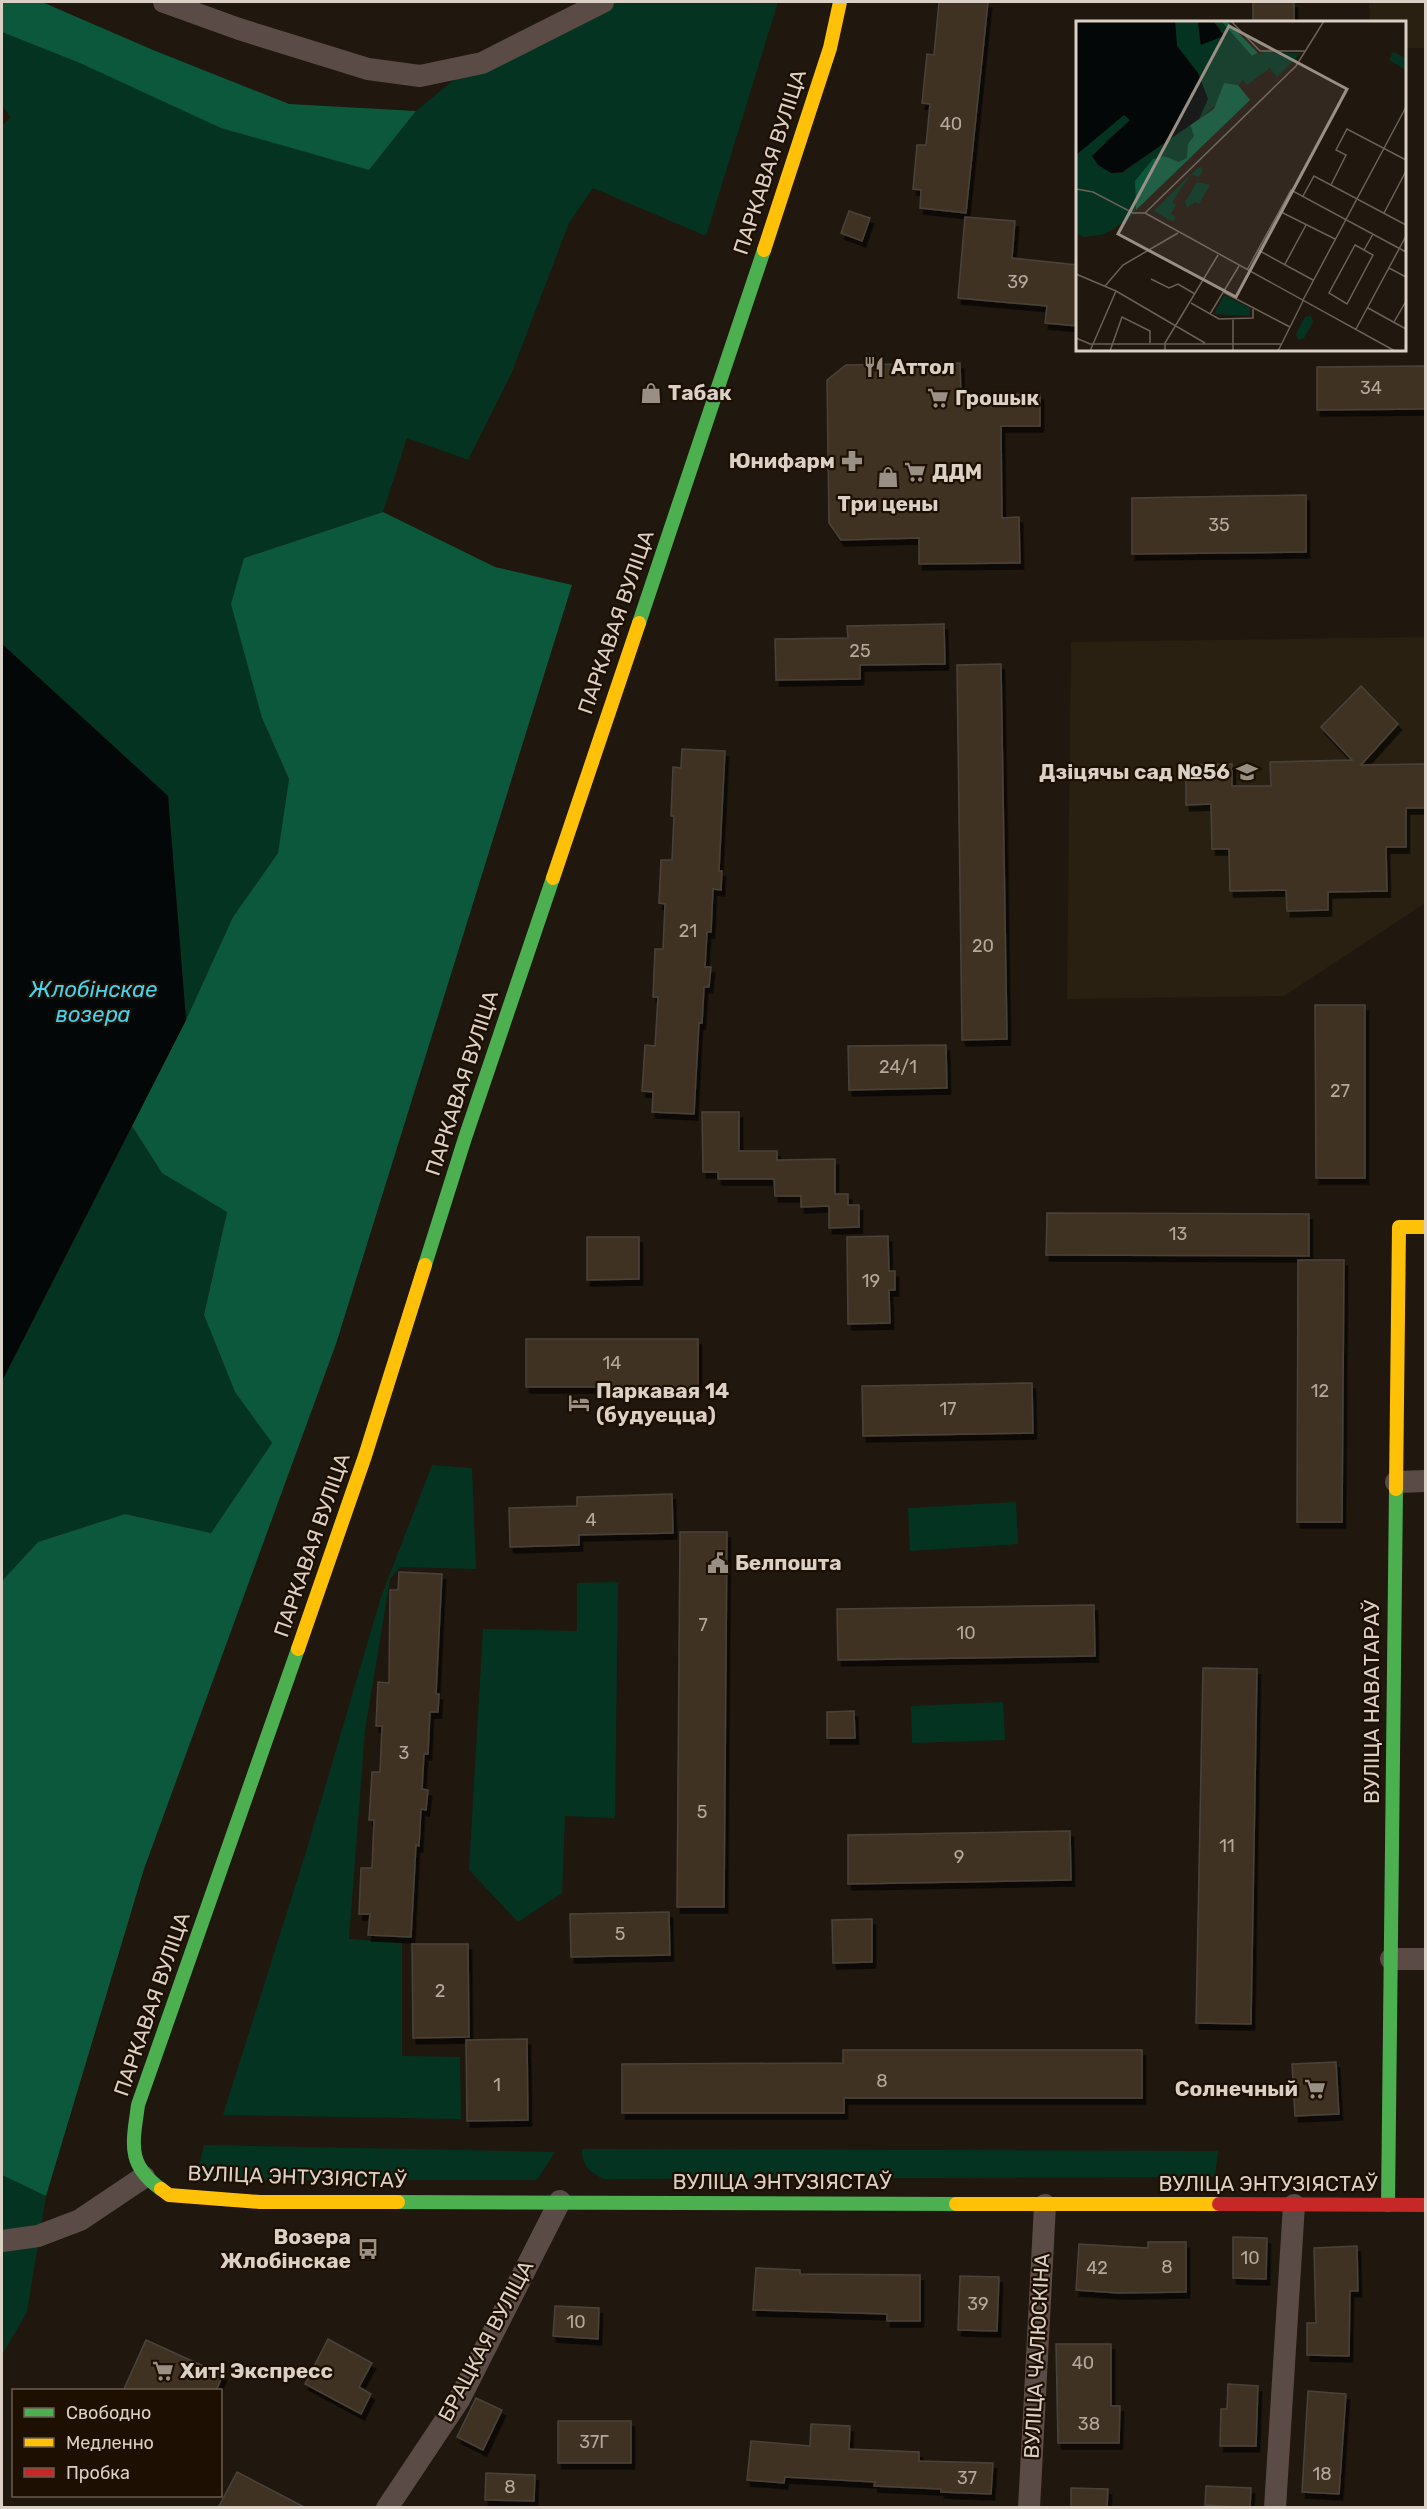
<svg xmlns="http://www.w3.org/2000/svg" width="1427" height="2509" font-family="Rubik,sans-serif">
<defs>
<filter id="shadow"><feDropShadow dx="3.5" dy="6" stdDeviation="0" flood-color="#0009"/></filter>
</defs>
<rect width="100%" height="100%" fill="#20170e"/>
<!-- education -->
<g fill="#292011">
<polygon points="1369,2 1425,2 1425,48 1405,48 1404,22 1370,22"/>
<polygon points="1425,637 1425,903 1284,996 1067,999 1071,642"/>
</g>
<!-- green -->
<g fill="#043421">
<polygon points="597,2 778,2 706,236 593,188 569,223 512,372 468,460 407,438 383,512 244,558 262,718 289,779 278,853 233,917 186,1020 168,796 2,644 2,125 11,118 2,105 2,32 369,170 416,111 472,65"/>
<polygon points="132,1126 162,1173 227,1212 204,1315 235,1392 272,1443 211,1533 125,1514 38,1542 2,1581 2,1381"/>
<polygon points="432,1465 472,1468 476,1569 400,1567 390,1579 365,1731 349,1939 402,1943 402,2056 460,2057 461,2119 223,2115 306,1852 381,1597"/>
<polygon points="1016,1502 1018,1544 910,1551 908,1508"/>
<polygon points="618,1582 615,1818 565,1816 562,1893 518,1922 469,1870 483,1629 577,1631 577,1583"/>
<polygon points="1003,1702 1005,1740 912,1743 911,1706"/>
<polygon points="204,2145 555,2152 537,2180 228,2180 197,2174"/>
<path d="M582 2149 1218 2151 1215 2177 603 2179C589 2171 582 2166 582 2149Z"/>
<polygon points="2,2175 46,2196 27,2312 2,2355"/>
</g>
<!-- forest -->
<g fill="#0c583c">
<polygon points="2,2 42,2 153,50 289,104 416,111 369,170 221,128 80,63 2,32"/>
<polygon points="383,512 495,567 572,585 336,1344 144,1869 46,2196 2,2175 2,1581 38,1542 125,1514 211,1533 272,1443 235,1392 204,1315 227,1212 162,1173 132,1126 186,1020 233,917 278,853 289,779 262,718 231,604 244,558"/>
</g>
<!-- water -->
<polygon fill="#030708" points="2,644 168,796 186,1020 2,1381"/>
<!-- building -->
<g fill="#3f3223" stroke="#4a433b" stroke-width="1.5" filter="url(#shadow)">
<polygon points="939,2 988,2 966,213 920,208 921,190 913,189 917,145 926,145 930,104 922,103 927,54 934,55"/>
<rect x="1253" y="2" width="41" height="20"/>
<polygon points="849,211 870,218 862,241 841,233"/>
<polygon points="965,217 1015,221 1012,258 1077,265 1077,326 1045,323 1047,306 958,298"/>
<polygon points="960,363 961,395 1040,394 1040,426 1001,426 1002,518 1019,517 1020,563 919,564 919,538 841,540 829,523 827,380 846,365"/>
<polygon points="1425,366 1425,409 1317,410 1317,367"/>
<polygon points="1306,495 1306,552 1132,554 1132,498"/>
<polygon points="944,624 945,664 860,665 860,679 776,680 775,639 848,638 847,626"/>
<polygon points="1001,664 1007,1039 962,1040 957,665"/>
<polygon points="1361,686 1398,724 1361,765 1425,764 1425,808 1406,808 1406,847 1386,847 1387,891 1328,892 1328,910 1287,911 1286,890 1230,891 1229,849 1212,849 1211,804 1186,805 1186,765 1232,764 1232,786 1271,786 1270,762 1352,760 1321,727"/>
<polygon points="682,749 725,751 719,871 722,871 721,890 713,889 711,932 707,932 705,967 711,967 709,987 704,987 702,1023 699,1023 694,1114 652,1112 653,1092 642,1091 645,1045 655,1046 658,997 653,997 655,949 663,949 665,904 659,903 661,860 672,860 674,816 671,816 673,767 681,768"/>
<polygon points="1315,1005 1365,1005 1365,1178 1316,1178"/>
<polygon points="946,1045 947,1088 849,1090 848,1046"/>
<polygon points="702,1112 739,1112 739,1151 777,1151 777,1160 835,1159 835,1194 848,1194 848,1205 859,1205 859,1227 829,1228 829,1206 801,1207 801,1196 775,1196 774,1179 718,1179 718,1172 703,1172"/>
<polygon points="1047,1213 1309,1214 1309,1256 1046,1255"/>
<polygon points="888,1236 889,1271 895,1271 895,1290 889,1290 890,1323 848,1324 847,1237"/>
<polygon points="587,1237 639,1237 639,1279 587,1280"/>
<polygon points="1298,1260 1344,1260 1342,1522 1297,1522"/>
<rect x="526" y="1339" width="172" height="48"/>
<polygon points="1032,1383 1033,1433 863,1436 862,1386"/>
<polygon points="672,1494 673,1533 579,1535 579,1545 510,1547 509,1508 577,1506 577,1497"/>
<polygon points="680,1532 727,1532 724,1907 677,1907"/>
<polygon points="399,1572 442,1574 436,1694 439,1694 438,1712 430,1712 428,1754 424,1754 422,1789 428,1790 426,1810 421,1809 419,1846 416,1845 411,1937 368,1935 370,1914 359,1914 361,1868 372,1868 374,1820 369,1820 372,1772 380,1772 382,1726 376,1726 378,1682 389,1683 390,1590 398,1590"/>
<polygon points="1094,1605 1095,1656 838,1660 837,1609"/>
<polygon points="1203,1668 1257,1669 1251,2024 1196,2023"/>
<polygon points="854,1711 855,1738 827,1738 827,1712"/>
<polygon points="1070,1831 1071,1880 848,1884 848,1835"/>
<polygon points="669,1912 670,1955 571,1957 570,1914"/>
<polygon points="872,1919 872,1962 833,1963 832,1920"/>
<polygon points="412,1944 468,1944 469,2037 413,2038"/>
<polygon points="527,2039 528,2120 467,2121 466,2040"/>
<polygon points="843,2050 1142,2050 1142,2098 844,2098 844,2113 622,2113 622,2064 843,2063"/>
<polygon points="1336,2062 1339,2114 1295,2116 1292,2064"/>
<polygon points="1233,2237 1267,2238 1266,2279 1233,2278"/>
<polygon points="1148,2242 1186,2242 1186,2292 1118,2293 1076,2290 1079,2244 1148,2248"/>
<polygon points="1357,2246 1358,2291 1350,2291 1349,2356 1307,2355 1307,2323 1316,2323 1314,2248"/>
<polygon points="756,2268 800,2270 800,2274 920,2275 920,2321 887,2321 887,2314 753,2310"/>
<polygon points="960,2276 999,2277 997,2331 958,2330"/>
<polygon points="555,2306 599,2308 598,2339 553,2336"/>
<polygon points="328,2339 372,2363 359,2387 371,2394 361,2414 305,2384"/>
<polygon points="146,2340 223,2375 216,2391 123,2391"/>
<polygon points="1056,2344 1111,2344 1111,2406 1120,2406 1119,2443 1058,2443"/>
<polygon points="1228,2384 1258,2386 1256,2446 1220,2446 1221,2409 1227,2409"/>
<polygon points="1308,2391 1346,2394 1339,2494 1302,2492"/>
<polygon points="476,2398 502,2410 483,2450 457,2437"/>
<rect x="558" y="2421" width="73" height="42"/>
<polygon points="811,2424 850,2426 849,2449 919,2452 919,2461 993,2463 991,2494 941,2492 941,2489 874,2486 875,2482 785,2477 784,2483 747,2480 751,2441 810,2446"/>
<polygon points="237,2472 306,2508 218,2508"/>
<polygon points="486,2473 535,2475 534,2501 485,2500"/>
<polygon points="1206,2486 1251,2488 1250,2508 1205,2505"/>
<polygon points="1071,2488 1108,2489 1107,2508 1071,2508"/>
</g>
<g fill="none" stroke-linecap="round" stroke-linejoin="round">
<!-- street -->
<g stroke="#5a4b46" stroke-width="22">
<polyline points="164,2 239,29 368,69 420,76 482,63 603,2"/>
<polyline points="1396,1482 1426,1481"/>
<polyline points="1391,1959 1426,1959"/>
<polyline points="2,2241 38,2236 80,2220 144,2177"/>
<polyline points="387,2508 459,2400 560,2201"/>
<polyline points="1029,2508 1045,2205"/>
<polyline points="1275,2508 1294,2205"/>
</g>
<!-- fast -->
<g stroke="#4caf50" stroke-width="14">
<polyline points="639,623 764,250"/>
<polyline points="425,1265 465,1138 553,878"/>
<path d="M161 2189C126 2164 133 2143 138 2105L298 1649"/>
<polyline points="398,2202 956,2204"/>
<polyline points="1388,2205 1396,1489"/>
</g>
<!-- slow -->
<g stroke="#ffc107" stroke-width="14">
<polyline points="764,250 830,48 840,2"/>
<polyline points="553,878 639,623"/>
<polyline points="1396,1489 1399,1227 1426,1227"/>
<polyline points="298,1649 365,1456 425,1265"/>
<polyline points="161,2189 169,2195 260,2202 398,2202"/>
<polyline points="956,2204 1219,2204"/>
</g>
<!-- jam -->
<polyline stroke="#c62828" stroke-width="14" points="1219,2204 1426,2205"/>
</g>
<!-- icons -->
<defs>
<symbol id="restaurant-bare" viewBox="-9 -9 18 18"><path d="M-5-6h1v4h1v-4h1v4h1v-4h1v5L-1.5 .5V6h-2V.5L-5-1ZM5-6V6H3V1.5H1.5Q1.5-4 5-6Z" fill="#998f85" stroke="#1d0f01" stroke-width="2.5" paint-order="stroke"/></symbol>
<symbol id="shop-bare" viewBox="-9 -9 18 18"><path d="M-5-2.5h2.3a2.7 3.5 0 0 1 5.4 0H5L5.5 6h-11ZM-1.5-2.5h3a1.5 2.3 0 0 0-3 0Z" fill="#998f85" stroke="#1d0f01" stroke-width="2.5" paint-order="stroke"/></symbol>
<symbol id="supermarket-bare" viewBox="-9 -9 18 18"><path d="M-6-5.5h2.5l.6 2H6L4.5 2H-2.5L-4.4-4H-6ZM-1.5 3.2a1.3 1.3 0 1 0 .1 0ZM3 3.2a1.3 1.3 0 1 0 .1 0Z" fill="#998f85" stroke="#1d0f01" stroke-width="2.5" paint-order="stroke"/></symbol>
<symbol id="pharmacy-bare" viewBox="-9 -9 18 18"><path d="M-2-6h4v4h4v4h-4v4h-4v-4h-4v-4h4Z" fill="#998f85" stroke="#1d0f01" stroke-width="2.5" paint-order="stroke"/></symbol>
<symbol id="school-bare" viewBox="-9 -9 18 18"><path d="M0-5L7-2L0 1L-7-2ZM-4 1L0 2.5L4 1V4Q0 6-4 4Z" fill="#998f85" stroke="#1d0f01" stroke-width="2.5" paint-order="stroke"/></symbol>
<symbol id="hotel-bare" viewBox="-9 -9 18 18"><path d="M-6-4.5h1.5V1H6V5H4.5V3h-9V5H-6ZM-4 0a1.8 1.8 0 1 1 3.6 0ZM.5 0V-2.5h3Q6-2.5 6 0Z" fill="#998f85" stroke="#1d0f01" stroke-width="2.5" paint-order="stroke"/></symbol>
<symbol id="civic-bare" viewBox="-9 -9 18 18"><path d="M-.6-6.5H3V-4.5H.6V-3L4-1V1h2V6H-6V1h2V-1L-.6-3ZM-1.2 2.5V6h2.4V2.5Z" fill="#998f85" stroke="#1d0f01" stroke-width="2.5" paint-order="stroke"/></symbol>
<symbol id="bus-bare" viewBox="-9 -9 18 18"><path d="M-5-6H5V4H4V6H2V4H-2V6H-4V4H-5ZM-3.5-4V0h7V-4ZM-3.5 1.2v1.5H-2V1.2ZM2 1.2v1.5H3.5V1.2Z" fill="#998f85" stroke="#1d0f01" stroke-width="2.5" paint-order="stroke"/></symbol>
</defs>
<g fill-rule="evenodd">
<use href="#restaurant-bare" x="859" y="352" width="30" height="30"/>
<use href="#shop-bare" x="636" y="378" width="30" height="30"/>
<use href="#supermarket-bare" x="923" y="383" width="30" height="30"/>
<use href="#pharmacy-bare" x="837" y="446" width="30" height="30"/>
<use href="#supermarket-bare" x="900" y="457" width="30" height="30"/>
<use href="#shop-bare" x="873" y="462" width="30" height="30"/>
<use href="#school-bare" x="1232" y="757" width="30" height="30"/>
<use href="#hotel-bare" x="564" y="1388" width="30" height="30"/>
<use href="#civic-bare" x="703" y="1548" width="30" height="30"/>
<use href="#supermarket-bare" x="1300" y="2074" width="30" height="30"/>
<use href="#bus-bare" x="353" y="2234" width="30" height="30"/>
<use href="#supermarket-bare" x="148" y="2356" width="30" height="30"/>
</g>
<g text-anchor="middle" stroke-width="4.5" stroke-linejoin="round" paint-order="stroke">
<!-- number labels -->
<g font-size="18" fill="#b3a89c">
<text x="951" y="130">40</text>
<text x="1018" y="288">39</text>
<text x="1371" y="394">34</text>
<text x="1219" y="531">35</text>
<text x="860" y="657">25</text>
<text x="688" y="937">21</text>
<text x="983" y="952">20</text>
<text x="898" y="1073">24/1</text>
<text x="1340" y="1097">27</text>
<text x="1178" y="1240">13</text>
<text x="871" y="1287">19</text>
<text x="612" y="1369">14</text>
<text x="1320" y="1397">12</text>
<text x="948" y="1415">17</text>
<text x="591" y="1526">4</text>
<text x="703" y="1631">7</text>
<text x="966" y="1639">10</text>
<text x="404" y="1759">3</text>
<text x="702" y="1818">5</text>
<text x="1227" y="1852">11</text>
<text x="959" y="1863">9</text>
<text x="620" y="1940">5</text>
<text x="440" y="1997">2</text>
<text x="882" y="2087">8</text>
<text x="497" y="2091">1</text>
<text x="1250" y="2264">10</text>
<text x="1167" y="2273">8</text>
<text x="1097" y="2274">42</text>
<text x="978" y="2310">39</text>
<text x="576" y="2328">10</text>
<text x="1083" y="2369">40</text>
<text x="1089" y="2430">38</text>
<text x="594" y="2448">37Г</text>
<text x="1322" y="2480">18</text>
<text x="967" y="2484">37</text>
<text x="510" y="2493">8</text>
</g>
<!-- street labels -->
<g font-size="21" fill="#dad0c5" stroke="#1d0f01">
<text transform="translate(770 162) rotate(-72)" y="7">ПАРКАВАЯ ВУЛІЦА</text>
<text transform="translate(616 622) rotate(-71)" y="7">ПАРКАВАЯ ВУЛІЦА</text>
<text transform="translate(462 1083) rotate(-72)" y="7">ПАРКАВАЯ ВУЛІЦА</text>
<text transform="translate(312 1545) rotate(-71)" y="7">ПАРКАВАЯ ВУЛІЦА</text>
<text transform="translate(1372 1702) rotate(-90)" y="7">ВУЛІЦА НАВАТАРАЎ</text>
<text transform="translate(152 2004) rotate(-71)" y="7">ПАРКАВАЯ ВУЛІЦА</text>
<text transform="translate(297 2177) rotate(2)" y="7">ВУЛІЦА ЭНТУЗІЯСТАЎ</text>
<text x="782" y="2189">ВУЛІЦА ЭНТУЗІЯСТАЎ</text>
<text x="1268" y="2191">ВУЛІЦА ЭНТУЗІЯСТАЎ</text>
<text transform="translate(486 2341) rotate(-62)" y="7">БРАЦКАЯ ВУЛІЦА</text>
<text transform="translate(1037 2356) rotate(-87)" y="7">ВУЛІЦА ЧАЛЮСКІНА</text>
</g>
<!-- poi labels -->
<g font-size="21" font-weight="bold" fill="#dad0c5" stroke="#1d0f01" text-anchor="start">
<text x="891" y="374">Аттол</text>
<text x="668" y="400">Табак</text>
<text x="955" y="405">Грошык</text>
<text x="835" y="468" text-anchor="end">Юнифарм</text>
<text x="932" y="479">ДДМ</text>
<text x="888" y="511" text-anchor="middle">Три цены</text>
<text x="1230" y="779" text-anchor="end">Дзіцячы сад №56</text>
<text x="596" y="1398">Паркавая 14<tspan x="596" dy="24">(будуецца)</tspan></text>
<text x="735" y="1570">Белпошта</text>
<text x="1298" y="2096" text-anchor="end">Солнечный</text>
<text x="351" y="2244" text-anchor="end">Возера<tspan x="351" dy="24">Жлобінскае</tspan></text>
<text x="180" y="2378">Хит! Экспресс</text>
</g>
<!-- water labels -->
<g font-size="22" font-style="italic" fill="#45d3ef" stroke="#1d0f01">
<text x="93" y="997">Жлобінскае<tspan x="93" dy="25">возера</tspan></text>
</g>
</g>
<!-- overview -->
<g transform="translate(1076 21)">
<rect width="330" height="330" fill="#20170e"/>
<path d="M99 0H122L124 23 142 16 145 8 137 0H145L176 35 189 31 225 32 201 56 194 47 171 64 167 59 162 64 148 62 142 82 123 98 131 78 122 52 101 25ZM317 31 330 37V49L313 39ZM48 93 55 99 30 120 35 152H46L114 104 118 115 112 137 103 142 88 135 77 138 59 160 60 189 53 198 29 213 8 216 1 213 0 134ZM124 146 127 148 123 156 115 153 96 181 100 184 95 193 100 196 97 201 78 190 114 154ZM121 161 134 164 123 183 119 181 111 187 109 181ZM148 274 174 287V295L138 293ZM235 295 237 301 228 317 222 319 220 313 229 296Z" fill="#043421"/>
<path d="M145 0H151L182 32 176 35ZM148 62 162 64 174 79 60 189 59 160 77 138 88 135 103 141 111 137 112 123 118 115 114 104 138 88Z" fill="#0c583c"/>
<path d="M0 0H99L101 25 122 52 132 78 123 98 46 151 35 152 22 144 16 135 54 99 48 94 0 134ZM122 0H137L148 15 125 24Z" fill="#030708"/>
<path fill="none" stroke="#6a6157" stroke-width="1.5" d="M155 0 184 30H229M248 0 220 45 69 192 319 330M255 164 270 134 260 129 271 108 330 139M0 168 17 171 57 192H69M227 175 238 155 330 204M203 190 259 218M308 192 330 150M279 224 297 234 271 283 253 272ZM182 229 237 259M288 229 297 213M209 243 230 204M313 247 330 256M171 249 215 169 330 231M0 253 40 270 129 322M75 258 93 267 102 263 119 273M29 265 47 244 102 212M147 271 214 306M227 279 330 86M115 282 143 298 177 297V286M292 287 330 308M134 293 163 245M157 298V330M318 301 330 280M280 308 330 215M0 317 14 323H205M14 330 40 270M34 330 46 296 74 310V322M89 330V322L142 234M202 330 227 280"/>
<path fill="#998f85" fill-opacity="0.15" stroke="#998f85" stroke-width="3" d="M153 5 271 68 160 276 42 213Z"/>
<rect width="330" height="330" fill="none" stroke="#dad0c5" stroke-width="3"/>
</g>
<!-- border -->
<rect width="1427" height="2509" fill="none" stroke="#dad0c5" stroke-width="6"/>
<!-- legend -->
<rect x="12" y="2389" width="210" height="108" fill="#1d0f01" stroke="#695c4f" stroke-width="1.5"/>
<rect x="24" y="2408" width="30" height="9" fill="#4caf50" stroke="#695c4f" stroke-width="1.5"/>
<text x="66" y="2419" font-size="18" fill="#dad0c5">Свободно</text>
<rect x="24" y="2438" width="30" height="9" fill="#ffc107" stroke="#695c4f" stroke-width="1.5"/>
<text x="66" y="2449" font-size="18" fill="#dad0c5">Медленно</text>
<rect x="24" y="2468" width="30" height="9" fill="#c62828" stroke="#695c4f" stroke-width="1.5"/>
<text x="66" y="2479" font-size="18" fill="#dad0c5">Пробка</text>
</svg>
